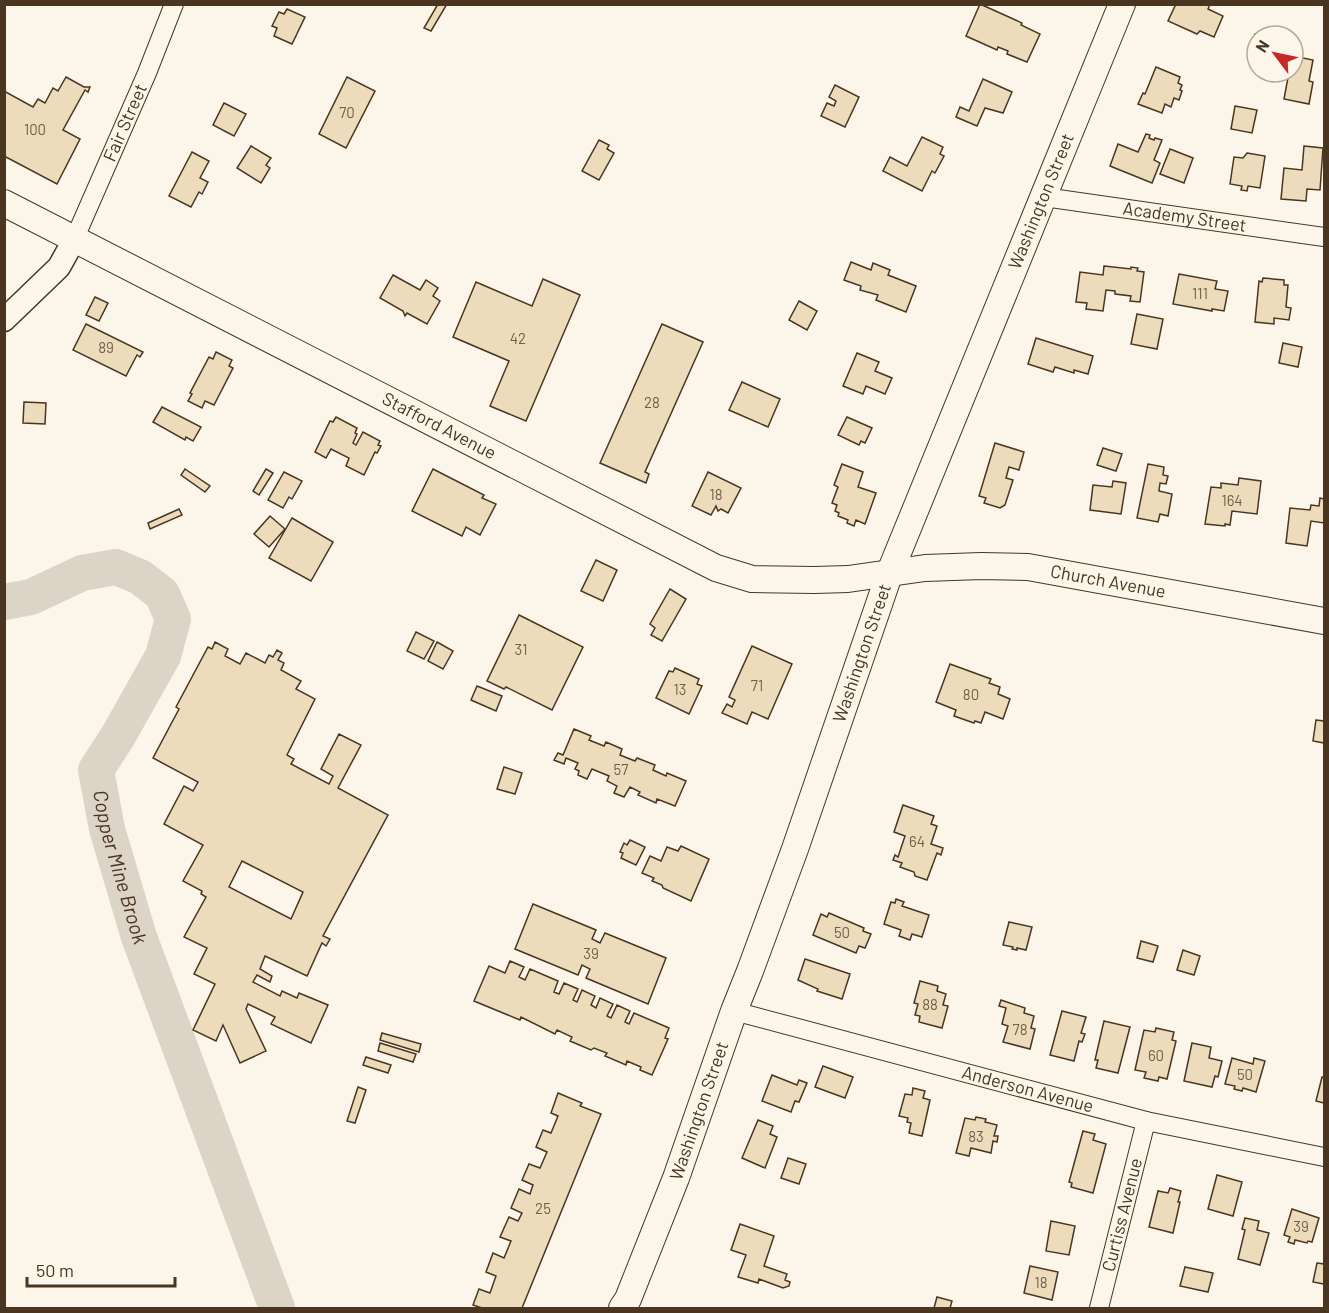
<svg xmlns="http://www.w3.org/2000/svg" width="1329" height="1313" font-family="Barlow,sans-serif">
<rect width="100%" height="100%" fill="#fbf6e9"/>
<g fill="none" stroke-linecap="round" stroke-linejoin="round">
<!-- river -->
<path stroke="#dcd4c6" stroke-width="36" id="s1" d="M4 602 31 597 82 573 116 567 140 577 162 594 173 619 163 656 118 736 96 770 107 829 139 937 277 1308"/>
</g>
<!-- building -->
<g fill="#ecdcbc" stroke="#4a3520" stroke-width="1.5" fill-rule="evenodd">
<polygon points="438,4 447,4 431,31 424,28"/>
<polygon points="980,4 1022,23 1021,25 1040,34 1027,62 1007,54 1008,51 998,47 997,50 966,36"/>
<polygon points="1176,4 1210,4 1208,9 1223,16 1214,37 1200,31 1197,34 1168,21"/>
<polygon points="287,9 305,17 292,44 274,36 277,28 272,26 279,12 284,14"/>
<polygon points="1255,34 1262,36 1257,36 1257,58 1249,56"/>
<polygon points="1293,56 1313,60 1309,81 1313,82 1309,104 1284,99 1289,72 1293,72"/>
<polygon points="1156,67 1180,77 1178,83 1182,85 1180,90 1182,91 1179,100 1174,98 1171,107 1165,104 1162,113 1138,104 1143,93 1145,94"/>
<polygon points="66,77 84,87 90,87 88,92 85,90 63,130 80,139 57,184 4,156 4,91 33,107 38,99 45,103 53,88 58,91"/>
<polygon points="347,77 375,91 346,148 319,134"/>
<polygon points="983,79 1012,92 1003,113 985,108 977,126 956,117 960,107 969,111"/>
<polygon points="835,85 859,97 845,127 821,116 827,103 834,106 836,101 829,97"/>
<polygon points="224,103 246,114 234,136 213,125"/>
<polygon points="1235,106 1257,110 1252,133 1231,129"/>
<polygon points="1146,134 1150,135 1149,138 1154,140 1155,138 1162,140 1154,160 1160,163 1152,183 1110,166 1118,144 1138,152"/>
<polygon points="922,137 943,147 940,154 944,156 935,173 932,171 922,191 883,171 890,157 907,166"/>
<polygon points="599,140 609,145 607,149 614,153 599,180 582,171"/>
<polygon points="251,146 271,158 266,165 270,168 261,183 237,168"/>
<polygon points="1304,146 1323,148 1320,190 1307,189 1306,201 1281,199 1284,168 1302,170"/>
<polygon points="1170,149 1193,158 1184,183 1160,174"/>
<polygon points="192,152 209,161 200,178 208,182 202,194 199,192 191,207 169,196"/>
<polygon points="1247,153 1265,156 1260,188 1248,186 1247,191 1241,190 1242,186 1230,184 1234,157 1243,158"/>
<polygon points="851,262 871,270 873,263 890,270 888,275 916,286 906,312 876,300 878,295 860,290 861,286 844,280"/>
<polygon points="1104,266 1131,269 1131,267 1138,268 1137,271 1144,272 1140,302 1130,301 1131,296 1115,294 1115,291 1106,290 1103,311 1086,309 1087,303 1076,302 1080,272 1103,275"/>
<polygon points="1179,274 1217,281 1215,289 1228,291 1224,311 1212,309 1212,311 1173,304"/>
<polygon points="393,275 420,290 426,280 438,288 433,296 440,301 427,324 407,313 405,316 403,311 380,298"/>
<polygon points="1263,278 1284,280 1284,285 1288,285 1286,307 1291,308 1289,320 1274,318 1274,324 1255,322 1259,281 1262,282"/>
<polygon points="543,279 580,295 526,421 490,406 509,361 453,337 476,282 532,306"/>
<polygon points="95,297 108,303 99,321 86,315"/>
<polygon points="799,301 817,311 807,330 789,320"/>
<polygon points="1137,314 1163,319 1157,349 1131,344"/>
<polygon points="86,324 143,352 140,357 137,355 126,376 73,350"/>
<polygon points="662,324 703,342 645,472 649,474 646,483 600,463"/>
<polygon points="1036,338 1093,356 1088,374 1074,370 1074,373 1055,367 1053,372 1028,364"/>
<polygon points="1283,343 1302,347 1298,367 1279,363"/>
<polygon points="216,352 232,360 229,366 233,368 214,405 205,401 202,408 188,401 192,394 190,393 209,357 213,359"/>
<polygon points="857,353 879,362 875,371 892,378 885,394 866,386 863,394 843,386"/>
<polygon points="742,382 780,399 768,427 729,410"/>
<polygon points="24,402 46,403 45,424 23,423"/>
<polygon points="162,407 201,427 193,441 186,437 185,440 153,422"/>
<polygon points="336,417 357,428 355,433 357,434 353,443 356,445 363,432 380,441 378,445 381,446 377,453 375,452 364,475 346,466 349,458 331,449 326,458 315,452 330,421 333,422"/>
<polygon points="847,417 872,428 865,443 861,441 859,445 838,435"/>
<polygon points="995,443 1024,452 1019,470 1009,467 1006,478 1013,480 1005,505 1000,508 984,503 986,498 979,496"/>
<polygon points="1103,448 1122,454 1116,471 1097,465"/>
<polygon points="842,464 863,472 858,487 876,493 865,524 856,520 854,526 847,523 848,520 838,516 839,513 835,511 837,505 832,503 838,487 834,485"/>
<polygon points="1148,464 1164,467 1163,475 1168,476 1166,484 1160,483 1159,491 1172,494 1168,516 1160,514 1158,522 1137,518"/>
<polygon points="185,469 210,486 205,492 181,475"/>
<polygon points="266,469 273,473 259,495 253,491"/>
<polygon points="433,469 484,495 482,498 496,504 480,535 466,527 462,536 412,511"/>
<polygon points="284,472 302,481 292,499 289,497 283,508 268,500"/>
<polygon points="708,472 741,488 728,513 721,509 718,511 716,506 711,515 692,506"/>
<polygon points="1239,478 1261,481 1257,514 1232,511 1230,525 1225,524 1225,526 1205,524 1211,487 1221,488 1221,483 1238,485"/>
<polygon points="1113,481 1126,483 1121,514 1090,510 1093,485 1112,487"/>
<polygon points="1320,498 1324,499 1324,523 1311,521 1307,546 1286,543 1290,508 1310,510 1311,505 1319,506"/>
<polygon points="179,509 182,515 150,529 148,523"/>
<polygon points="270,516 285,529 269,547 254,534"/>
<polygon points="292,518 333,542 311,581 269,558"/>
<polygon points="596,560 617,570 603,601 581,591"/>
<polygon points="670,589 686,599 662,641 651,635 655,628 650,624"/>
<polygon points="519,615 583,647 552,710 506,687 504,689 487,681"/>
<polygon points="416,632 434,641 424,659 407,651"/>
<path d="M215 642 228 649 225 656 240 664 246 653 265 663 269 655 273 657 277 650 282 653 278 660 284 663 281 670 301 681 296 689 315 699 287 755 294 759 291 764 329 784 333 776 321 769 339 734 361 745 338 788 388 815 323 936 330 939 326 946 322 943 307 976 265 956 260 969 272 976 270 982 257 975 253 982 280 996 282 991 297 998 299 993 328 1005 311 1043 271 1024 275 1017 248 1004 246 1009 266 1051 240 1063 223 1025 216 1041 193 1030 215 984 194 974 207 948 184 937 206 897 201 894 202 891 183 881 203 845 164 824 184 786 193 791 198 782 153 758 179 709 176 707 208 647 212 649ZM242 861 303 892 291 919 229 887Z"/>
<polygon points="437,642 453,651 443,669 428,661"/>
<polygon points="752,646 792,664 768,719 752,712 747,724 722,713 727,704 732,707 735,700 729,697"/>
<polygon points="950,664 991,679 989,683 1000,687 998,694 1010,699 1003,719 985,712 981,723 975,721 974,723 954,716 956,710 936,702"/>
<polygon points="675,668 699,679 697,684 702,686 689,714 656,698 669,671 673,672"/>
<polygon points="477,686 502,696 496,711 471,700"/>
<polygon points="1316,720 1324,721 1324,743 1313,741"/>
<polygon points="574,729 591,736 589,740 604,746 606,742 622,749 620,755 635,761 637,758 655,765 653,770 666,776 667,773 686,781 675,806 657,799 656,803 638,795 640,792 630,787 624,797 614,793 617,786 607,781 609,776 592,769 587,779 578,775 579,771 575,769 578,763 566,758 564,764 554,760 558,753 563,755"/>
<polygon points="504,767 522,773 515,794 497,789"/>
<polygon points="903,805 934,816 931,824 937,826 931,844 943,848 941,855 937,853 927,880 915,876 914,872 900,867 902,863 893,860 895,855 898,857 905,836 894,832"/>
<polygon points="630,840 645,847 636,865 621,858 623,853 620,852 624,843 627,845"/>
<polygon points="681,846 709,859 691,901 663,888 662,885 652,881 654,878 642,873 650,856 661,861 667,847 678,851"/>
<polygon points="896,899 904,902 902,906 929,915 922,937 912,934 910,940 899,936 901,930 884,924 891,902 895,903"/>
<polygon points="533,904 596,930 592,939 600,943 605,933 666,958 648,1004 586,978 590,969 582,965 578,975 515,949"/>
<polygon points="829,913 864,928 863,931 871,934 865,948 859,946 856,953 813,935 821,914 827,917"/>
<polygon points="1009,922 1032,927 1026,950 1017,948 1017,950 1012,949 1013,947 1003,945"/>
<polygon points="1141,941 1158,946 1153,962 1137,958"/>
<polygon points="1183,950 1200,956 1194,975 1177,970"/>
<polygon points="805,959 850,974 842,999 817,991 818,989 798,980"/>
<polygon points="510,961 524,967 519,977 525,980 530,969 558,981 554,992 559,994 564,983 578,989 573,1000 577,1002 582,990 595,996 591,1005 596,1008 600,998 613,1004 607,1016 611,1018 617,1005 630,1011 625,1022 629,1024 634,1013 669,1028 665,1038 668,1039 652,1075 640,1070 641,1067 627,1061 626,1065 605,1056 607,1053 594,1048 591,1050 570,1041 572,1037 557,1030 555,1034 521,1017 520,1020 474,1001 489,966 505,973"/>
<polygon points="920,981 938,986 937,991 946,994 943,1005 948,1006 942,1028 919,1022 920,1016 915,1015 918,1004 914,1003"/>
<polygon points="1001,1000 1025,1008 1024,1013 1034,1016 1031,1028 1035,1029 1030,1049 1003,1042 1008,1026 1002,1024 1006,1008 999,1006"/>
<polygon points="1062,1011 1086,1017 1081,1033 1085,1034 1082,1042 1079,1041 1074,1061 1050,1055"/>
<polygon points="1104,1021 1130,1027 1118,1073 1096,1068 1098,1060 1095,1060"/>
<polygon points="1156,1028 1174,1032 1172,1040 1176,1041 1167,1079 1159,1077 1158,1081 1144,1078 1146,1072 1135,1070 1144,1030 1155,1032"/>
<polygon points="382,1033 421,1044 419,1052 380,1040"/>
<polygon points="380,1043 416,1054 413,1062 378,1051"/>
<polygon points="1192,1043 1211,1047 1209,1058 1222,1061 1218,1077 1215,1076 1212,1087 1184,1081"/>
<polygon points="366,1057 391,1065 388,1073 363,1065"/>
<polygon points="1232,1058 1253,1064 1254,1058 1265,1061 1256,1092 1243,1088 1242,1091 1234,1089 1235,1086 1225,1084"/>
<polygon points="823,1066 853,1077 845,1098 815,1087"/>
<polygon points="772,1075 797,1085 799,1080 807,1083 799,1102 795,1101 791,1112 762,1101"/>
<polygon points="1322,1077 1324,1078 1324,1103 1316,1101"/>
<polygon points="358,1087 366,1090 355,1123 347,1121"/>
<polygon points="913,1088 925,1091 923,1098 930,1100 922,1136 909,1133 911,1123 907,1122 908,1118 899,1116 905,1094 912,1095"/>
<polygon points="558,1093 582,1103 580,1106 601,1114 522,1308 482,1308 473,1305 479,1289 490,1293 496,1276 486,1272 493,1253 504,1258 511,1241 500,1237 509,1217 518,1221 522,1213 511,1208 519,1189 530,1194 533,1185 522,1180 529,1164 540,1168 547,1152 536,1147 543,1130 551,1133 558,1116 551,1113"/>
<polygon points="976,1117 986,1119 985,1122 997,1125 994,1136 998,1136 997,1142 993,1141 991,1153 971,1148 969,1156 956,1153 965,1118 975,1120"/>
<polygon points="758,1120 773,1126 770,1134 777,1137 765,1168 742,1158"/>
<polygon points="1083,1131 1095,1134 1093,1140 1106,1144 1093,1193 1071,1187 1072,1183 1069,1182"/>
<polygon points="788,1158 806,1164 799,1184 781,1178"/>
<polygon points="1217,1175 1242,1182 1233,1216 1208,1209"/>
<polygon points="1170,1188 1181,1191 1178,1202 1180,1202 1173,1233 1149,1227 1158,1191 1168,1193"/>
<polygon points="1292,1209 1319,1218 1312,1242 1308,1241 1307,1243 1295,1240 1294,1244 1288,1242 1290,1237 1284,1235"/>
<polygon points="1245,1218 1259,1221 1257,1230 1269,1233 1260,1265 1238,1259 1245,1230 1242,1229"/>
<polygon points="1051,1221 1075,1226 1069,1255 1046,1251"/>
<polygon points="740,1224 774,1236 764,1266 787,1274 785,1280 790,1282 789,1286 783,1288 759,1279 758,1283 738,1277 746,1255 731,1250"/>
<polygon points="1317,1263 1324,1264 1324,1284 1313,1282"/>
<polygon points="1030,1266 1058,1272 1052,1300 1024,1293"/>
<polygon points="1185,1267 1213,1273 1208,1292 1180,1286"/>
<polygon points="937,1297 952,1301 950,1308 934,1308"/>
</g>
<g fill="none" stroke-linecap="round" stroke-linejoin="round">
<defs>
<g id="minor">
<path id="s2" d="M1044 197 1324 237"/>
<path id="s3" d="M74 240 147 73 174 4"/>
<path id="s4" d="M734 1011 1146 1121 1324 1157"/>
<path id="s5" d="M1099 1308 1146 1121"/>
</g>
<polyline id="tertiary" points="4,320 59,267 74,240"/>
<g id="secondary">
<path id="s6" d="M4 203 716 568 752 579 814 580 848 579 925 568 981 566 1028 567 1324 621"/>
<path id="s7" d="M622 1308 628 1299 676 1178 734 1011 750 971 795 849 890 572 1122 4"/>
</g>
</defs>
<!-- minor casing -->
<use href="#minor" stroke="#4a3520" stroke-width="20"/>
<!-- tertiary casing -->
<use href="#tertiary" stroke="#4a3520" stroke-width="25"/>
<!-- secondary casing -->
<use href="#secondary" stroke="#4a3520" stroke-width="28"/>
<!-- minor -->
<use href="#minor" stroke="#fbf6e9" stroke-width="18"/>
<!-- tertiary -->
<use href="#tertiary" stroke="#fbf6e9" stroke-width="22"/>
<!-- secondary -->
<use href="#secondary" stroke="#fbf6e9" stroke-width="26"/>
</g>
<g text-anchor="middle" stroke-width="4.5" stroke-linejoin="round" paint-order="stroke">
<!-- number labels -->
<g font-size="15" fill="#725f47">
<text x="347" y="118">70</text>
<text x="35" y="135">100</text>
<text x="1200" y="299">111</text>
<text x="518" y="344">42</text>
<text x="106" y="353">89</text>
<text x="652" y="408">28</text>
<text x="716" y="500">18</text>
<text x="1232" y="506">164</text>
<text x="521" y="655">31</text>
<text x="757" y="691">71</text>
<text x="680" y="695">13</text>
<text x="971" y="700">80</text>
<text x="621" y="775">57</text>
<text x="917" y="847">64</text>
<text x="842" y="938">50</text>
<text x="591" y="959">39</text>
<text x="930" y="1010">88</text>
<text x="1020" y="1035">78</text>
<text x="1156" y="1061">60</text>
<text x="1245" y="1080">50</text>
<text x="976" y="1142">83</text>
<text x="543" y="1214">25</text>
<text x="1301" y="1232">39</text>
<text x="1041" y="1288">18</text>
</g>
<!-- street labels -->
<g font-size="18" fill="#4a3520" stroke="#fbf6e9">
<text dy="6" stroke="none"><textPath href="#s3" startOffset="128">Fair Street</textPath></text>
<text dy="6" stroke="none"><textPath href="#s7" startOffset="1184">Washington Street</textPath></text>
<text dy="6" stroke="none"><textPath href="#s2" startOffset="142">Academy Street</textPath></text>
<text dy="6" stroke="none"><textPath href="#s6" startOffset="489">Stafford Avenue</textPath></text>
<text dy="6" stroke="none"><textPath href="#s6" startOffset="1196">Church Avenue</textPath></text>
<text dy="6" stroke="none"><textPath href="#s7" startOffset="698">Washington Street</textPath></text>
<text dy="6" stroke="none"><textPath href="#s4" startOffset="304">Anderson Avenue</textPath></text>
<text dy="6" stroke="none"><textPath href="#s7" startOffset="212">Washington Street</textPath></text>
<text dy="6" stroke="none"><textPath href="#s5" startOffset="96">Curtiss Avenue</textPath></text>
</g>
<!-- water labels -->
<g font-size="20" font-style="italic" fill="#4a3520" stroke="#fbf6e9">
<text dy="7" stroke="none"><textPath href="#s1" startOffset="470">Copper Mine Brook</textPath></text>
</g>
</g>
<!-- border -->
<rect width="1329" height="1313" fill="none" stroke="#4a3520" stroke-width="12"/>
<!-- north arrow -->
<g transform="translate(1275 54) rotate(302)"><circle r="28" fill="#fbf6e9" stroke="#b4a999" stroke-width="1.5"/>
<path d="M0-4.5L10 22L0 15L-10 22Z" fill="#c62828"/>
<text y="-9" font-size="16" font-weight="bold" text-anchor="middle" fill="#4a3520">N</text>
</g>
<!-- scale -->
<path d="M27 1277v9h148v-9" fill="none" stroke="#4a3520" stroke-width="3"/>
<text x="36" y="1277" font-size="18" fill="#4a3520" stroke="#fbf6e9" stroke-width="4.5" paint-order="stroke">50 m</text>
</svg>
